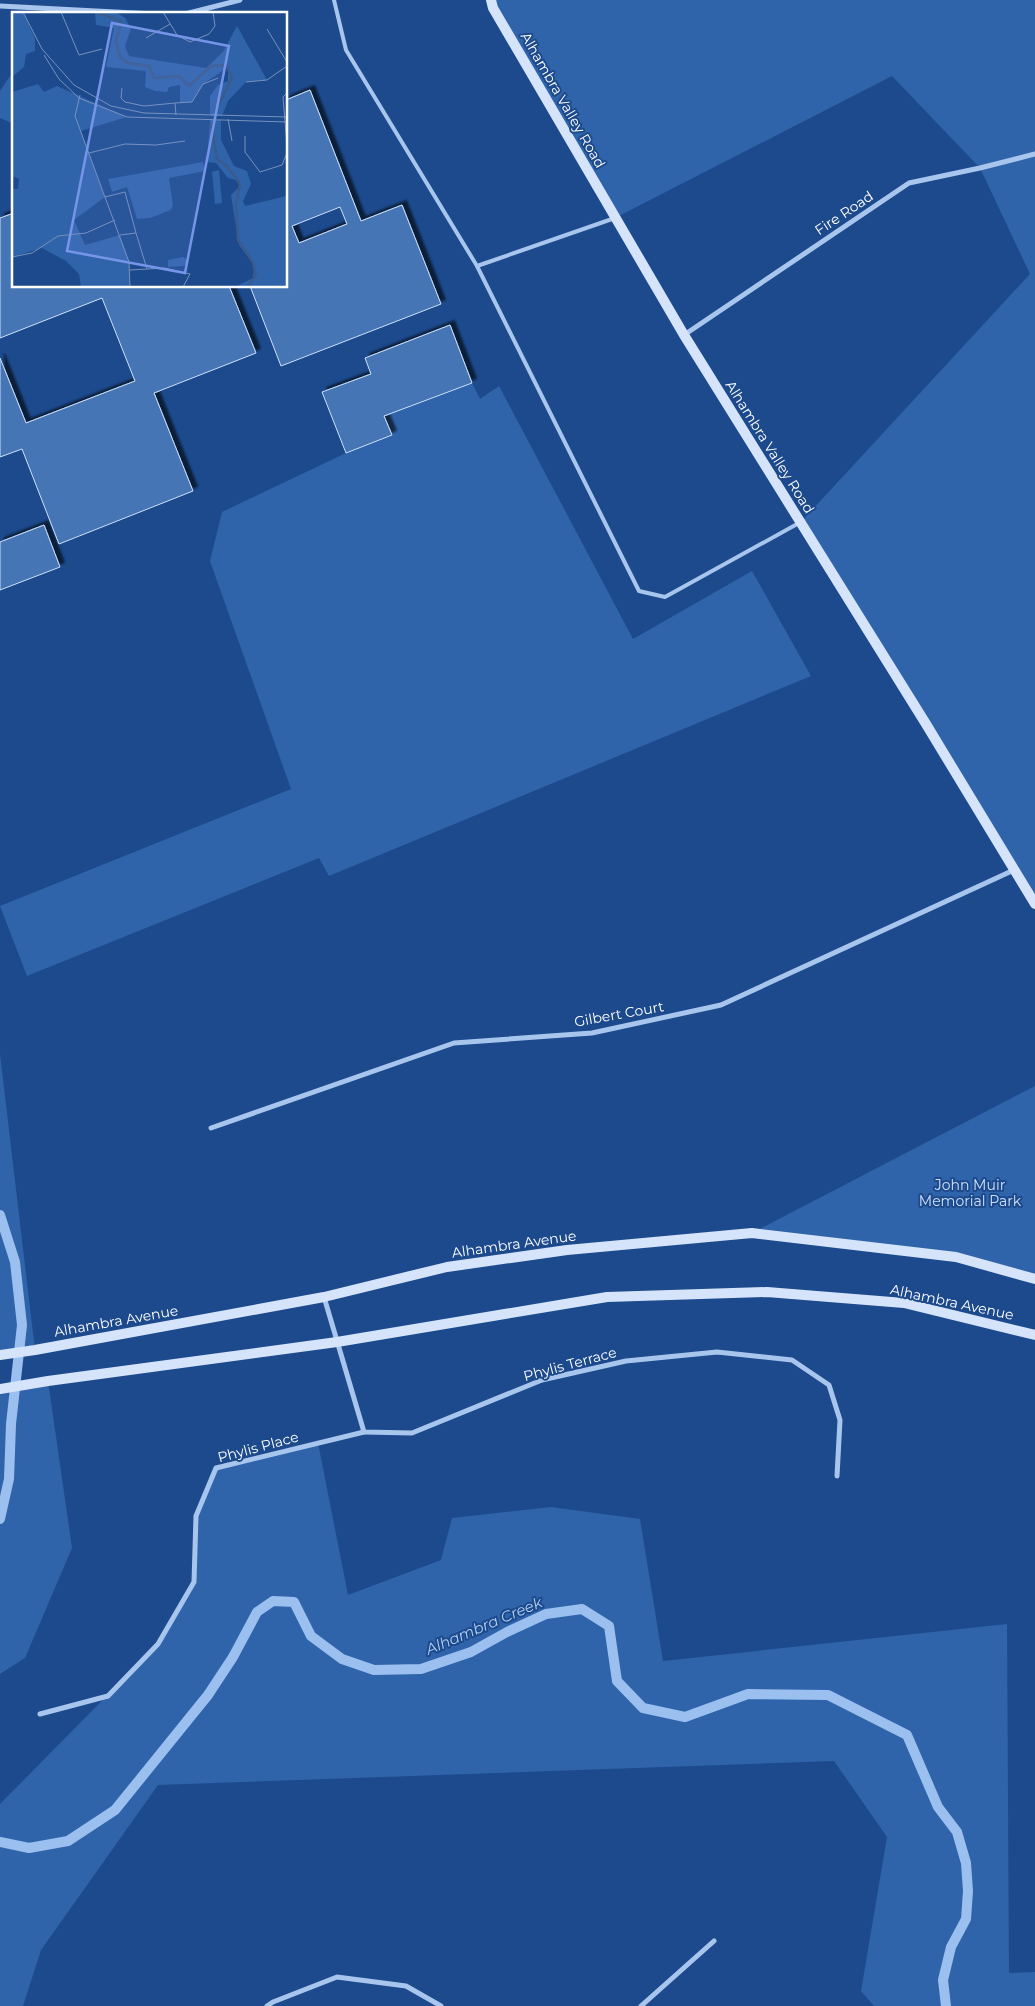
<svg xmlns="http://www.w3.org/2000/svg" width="1035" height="2006" font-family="Montserrat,sans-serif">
<defs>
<filter id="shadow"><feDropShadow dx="4.5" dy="-4.5" stdDeviation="1" flood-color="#0009"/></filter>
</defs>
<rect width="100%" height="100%" fill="#1c4a8d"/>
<!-- green -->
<g fill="#2f64ab">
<polygon points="491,0 1035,0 1035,904 800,523 1030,274 980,168 892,76 615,218"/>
<polygon points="14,70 14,124 0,118 0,91"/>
<polygon points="472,383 480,399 499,386 633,639 752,571 811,676 329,876 319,858 27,976 0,906 291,789 210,561 222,512 346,453 392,435 384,416"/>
<polygon points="0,1054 35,1350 0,1355"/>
<polygon points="1035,1086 1035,1279 956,1257 752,1233"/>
<polygon points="48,1381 72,1548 25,1658 0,1674 0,1389"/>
<polygon points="318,1443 348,1595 441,1560 452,1518 551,1507 640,1519 663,1661 1007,1624 1009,1973 1035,1972 1035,2006 874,2006 861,1991 887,1837 834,1761 158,1785 41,1950 23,2006 0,2006 0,1804 158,1644 194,1582 196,1516 216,1468"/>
</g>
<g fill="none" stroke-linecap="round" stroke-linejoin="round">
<!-- stream -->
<g stroke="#9bc0ef" stroke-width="10">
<polyline points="0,1215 15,1262 22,1325 11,1424 9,1479 0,1519"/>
<polyline points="0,1842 29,1848 68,1841 115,1810 208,1695 233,1657 257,1612 273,1601 294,1602 311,1636 342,1659 374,1670 421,1669 471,1652 507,1632 546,1614 582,1609 609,1626 617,1681 643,1708 685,1717 748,1694 828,1695 907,1735 938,1807 957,1832 966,1863 968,1891 966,1919 951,1947 943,1980 946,2006"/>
</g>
</g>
<!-- building -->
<g fill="#4474b5" stroke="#cee1f9" fill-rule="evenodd" filter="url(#shadow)">
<path d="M310 90 361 221 402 205 441 304 281 366 250 286H286V100ZM340 207 347 224 299 243 292 226Z"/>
<polygon points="14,213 14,286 229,286 256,353 154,393 193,491 59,544 22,449 0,457 0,358 26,423 135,381 102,298 0,338 0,218"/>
<polygon points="450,325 472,383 384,416 392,435 346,453 322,392 371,374 365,358"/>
<polygon points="44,525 60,567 0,590 0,542"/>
</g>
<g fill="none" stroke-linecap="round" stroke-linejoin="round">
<!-- service -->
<g stroke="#a8c6ed" stroke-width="4">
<polyline points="334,0 346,50 477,266 615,218"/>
<polyline points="477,266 639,591 665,597 799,523"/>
</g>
<!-- minor -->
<g stroke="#a8c6ed" stroke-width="5">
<polyline points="0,6 154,14"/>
<polyline points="185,14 240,0"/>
<polyline points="684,335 909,183 980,168 1035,154"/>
<polyline points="211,1128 454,1043 592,1033 721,1005 1014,870"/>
<polyline points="324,1297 364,1432 412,1433 542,1380 626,1361 717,1352 792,1360 829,1385 840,1420 837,1476"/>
<polyline points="40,1714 108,1696 158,1644 194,1582 196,1516 216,1468 364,1432"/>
<polyline points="267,2006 273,2002 337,1977 406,1986 441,2006"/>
<polyline points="641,2006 714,1941"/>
</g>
<!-- secondary -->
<g stroke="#d5e4fa" stroke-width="10">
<polyline points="491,0 493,8 684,335 926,724 1035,904"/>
<polyline points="0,1355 35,1350 324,1297 447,1267 567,1250 752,1233 956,1257 1035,1279"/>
<polyline points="0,1389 48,1381 337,1342 607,1297 767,1292 904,1303 1035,1335"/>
</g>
</g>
<g text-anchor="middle" stroke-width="4" stroke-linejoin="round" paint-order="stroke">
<!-- street labels -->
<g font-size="14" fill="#fff" stroke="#1c4a8d">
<text transform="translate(563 100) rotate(60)" y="5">Alhambra Valley Road</text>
<text transform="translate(844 213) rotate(-34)" y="5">Fire Road</text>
<text transform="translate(770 447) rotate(58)" y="5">Alhambra Valley Road</text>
<text transform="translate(619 1014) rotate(-10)" y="5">Gilbert Court</text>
<text transform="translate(514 1244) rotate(-8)" y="5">Alhambra Avenue</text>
<text transform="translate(952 1302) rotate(12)" y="5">Alhambra Avenue</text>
<text transform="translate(116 1321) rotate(-10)" y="5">Alhambra Avenue</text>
<text transform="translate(570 1364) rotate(-15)" y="5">Phylis Terrace</text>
<text transform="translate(258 1447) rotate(-15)" y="5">Phylis Place</text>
</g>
<!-- park labels -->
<g font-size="14" fill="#cee1f9" stroke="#1c4a8d">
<text x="970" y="1190">John Muir<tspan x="970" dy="16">Memorial Park</tspan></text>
</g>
<!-- water labels -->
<g font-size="15" font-style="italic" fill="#b4d0f4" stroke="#1c4a8d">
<text transform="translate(484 1626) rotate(-23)" y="5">Alhambra Creek</text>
</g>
</g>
<!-- overview -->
<g transform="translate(12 12)">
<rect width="275" height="275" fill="#1c4a8d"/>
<path d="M0 0H11L23 26V39L14 42 12 55 0 65ZM83 0H104L113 6 119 17 113 34 117 44 194 56 211 40 225 14 255 68 234 70 216 89 210 104H198V84L206 73 216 69V55L191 72 180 90 168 91V73L157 75 155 80 143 79 133 75 134 59 94 55 102 16 84 13ZM26 72 32 80 45 74 115 105 69 119 93 185 62 208 73 233 108 223 117 250 118 275H69L67 262 54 249 30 236 0 245V177H6L7 167 0 164V80ZM198 108H209V128L222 154 235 159 239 172 231 189 233 194 275 184V275H198L225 274 241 266 242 253 227 233 219 183 228 174V169L216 166 204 151 195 150ZM191 150 193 159 157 166 161 193 159 198 138 206 125 207 115 175 100 180 96 167ZM207 158 210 191 203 192 200 160ZM171 245 177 249 172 254 156 255V248Z" fill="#2f64ab"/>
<path fill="none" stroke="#3a5b8c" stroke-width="2.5" d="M84 0 109 9 104 29 108 45 116 51 137 54 142 66 167 64 177 74 199 54 214 53 220 66 203 100M199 111 205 147 216 155 228 172 224 192 226 228 241 250 244 263 236 275"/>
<path fill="none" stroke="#7792bb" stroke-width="1" d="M11 0 30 37 62 73 99 94 132 101 275 105M49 0 67 43 90 37M151 0 165 23 178 30 197 22 203 14 201 0M255 17 275 50M134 26 158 12M32 43 47 67 67 86 115 105 275 110M234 70 255 68 275 54M110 76 109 86 113 90 132 94 163 91 164 103M275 81 271 85 275 134M68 83 63 104 117 250 118 275M163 91 180 90 191 72 206 66M216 107 220 129M233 124V140L248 160 270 153 275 141M77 141 113 132 144 133 173 129M93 185 113 180 124 221M108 223 124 221 135 257M0 245 20 241 46 224 74 221 103 208M118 258 153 256 178 262 171 275"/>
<path fill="#7795e8" fill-opacity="0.15" stroke="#7795e8" stroke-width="2.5" d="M100 11 217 34 173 261 55 239Z"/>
<rect width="275" height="275" fill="none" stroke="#fff" stroke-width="2.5"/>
</g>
</svg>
